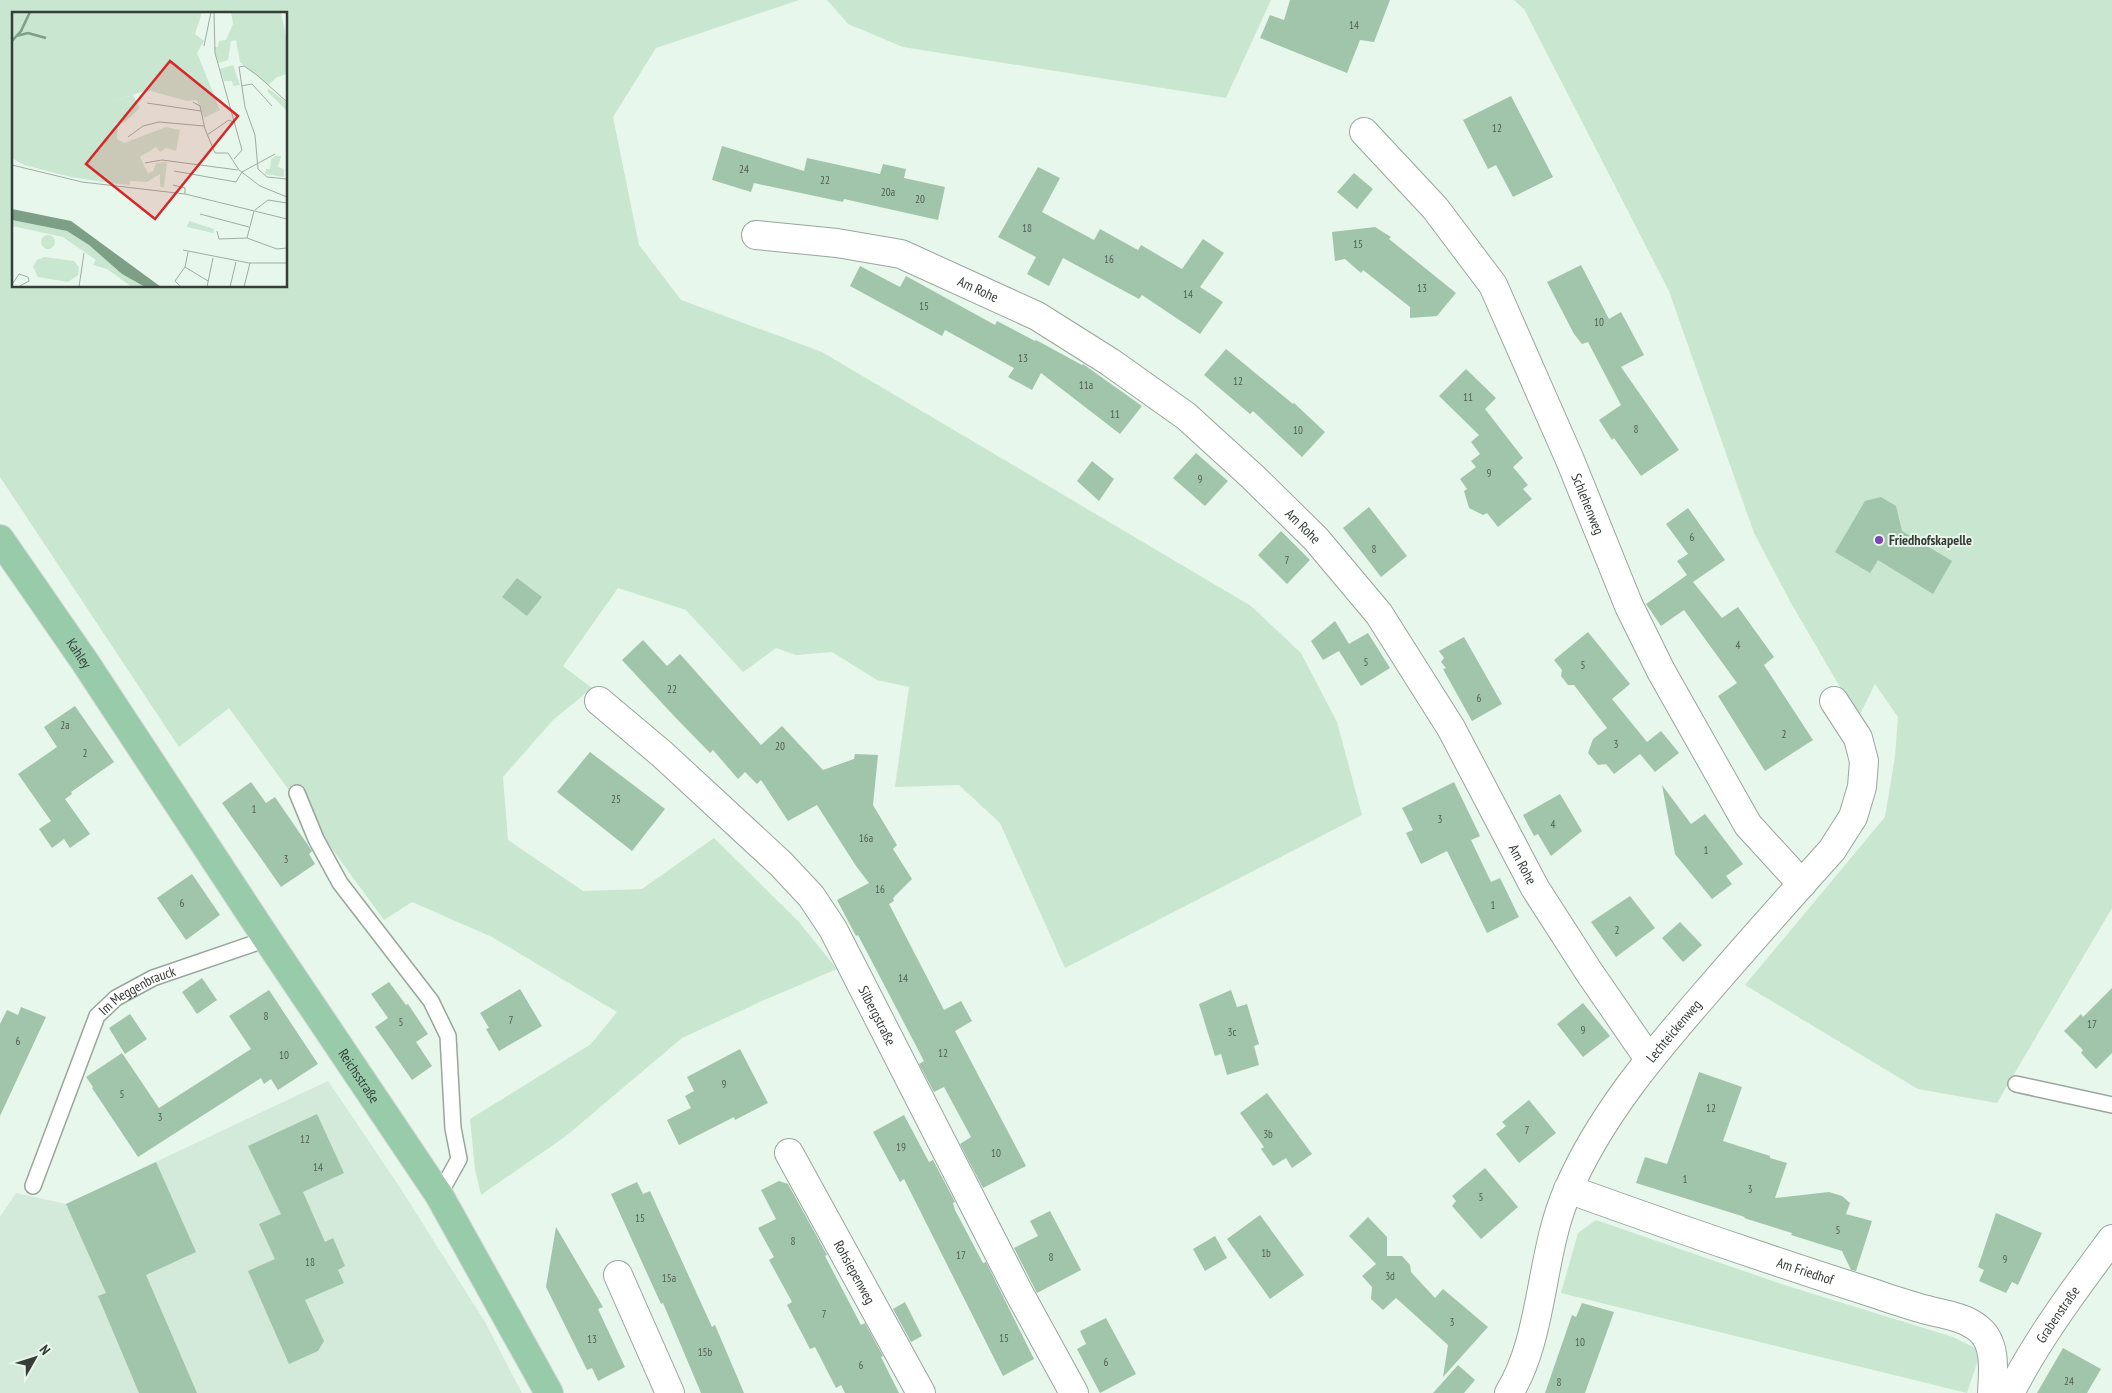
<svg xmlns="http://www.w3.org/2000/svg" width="2112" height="1393" font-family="'PT Sans Narrow',sans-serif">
<rect width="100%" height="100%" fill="#e7f7eb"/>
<!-- built -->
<polygon fill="#d3e9d9" points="328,1081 399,1186 485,1322 522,1393 0,1393 0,1217 16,1193 66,1204"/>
<!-- green -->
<g fill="#c8e6d0" fill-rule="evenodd">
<path d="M0 0H799L656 48 613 117 639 245 681 300 822 352 1251 606 1301 653 1337 722 1362 815 1065 968 1000 823 959 785 895 787 909 687 877 680 832 652 796 655 776 648 743 672 686 610 618 588 563 666 592 688 553 720 503 777 508 840 583 891 642 889 714 838 798 921 837 969 762 1001 682 1038 566 1136 481 1195 475 1169 470 1119 591 1044 617 1012 492 937 412 902 384 920 229 708 179 747 0 477ZM14 14H286V286H14Z"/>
<polygon points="827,0 1271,0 1226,98 903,47 848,24"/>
<polygon points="1514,0 2112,0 2112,908 1997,1103 1918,1089 1745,985 1885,817 1895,757 1898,717 1875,684 1858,718 1791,603 1754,533 1669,291 1524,9"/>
<polygon points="1596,1220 1784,1285 1953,1337 1981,1351 1967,1393 1561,1293 1578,1233"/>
</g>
<!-- building -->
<g fill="#a1c5ab">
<polygon points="1290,0 1390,0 1374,42 1360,40 1347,73 1260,38 1270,15 1284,20"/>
<polygon points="1511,96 1553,177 1513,197 1496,165 1488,169 1463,120"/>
<polygon points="722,146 804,171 807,158 880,174 883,164 906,169 904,178 945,187 938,220 844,199 843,202 754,183 751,192 712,180"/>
<polygon points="1038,167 1060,178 1042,212 1094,240 1100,229 1138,250 1141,245 1182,269 1203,239 1224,253 1200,287 1223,302 1200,334 1142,295 1139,299 1063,258 1049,286 1027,274 1036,257 998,237"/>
<polygon points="1354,173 1373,189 1357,209 1337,192"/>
<polygon points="1375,227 1391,237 1389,239 1456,293 1437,316 1410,318 1410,307 1363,270 1361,273 1345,259 1335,261 1332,232"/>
<polygon points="1581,265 1609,319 1621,312 1644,355 1621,367 1679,450 1641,476 1614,438 1612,440 1599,420 1621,405 1588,342 1582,344 1574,334 1547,282"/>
<polygon points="860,266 900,287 906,276 995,325 997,321 1035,341 1036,340 1082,365 1083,364 1142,406 1120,434 1041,373 1032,390 1008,377 1014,368 945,330 942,336 850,286"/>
<polygon points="1226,349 1293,404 1294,403 1325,432 1302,457 1253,411 1250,414 1204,375"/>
<polygon points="1466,369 1496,398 1485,409 1523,458 1513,467 1528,485 1523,489 1532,499 1498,527 1487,513 1483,515 1469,508 1464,491 1467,489 1460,479 1476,467 1471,461 1480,454 1471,442 1479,435 1439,396"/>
<polygon points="1196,453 1228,481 1205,506 1173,478"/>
<polygon points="1092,461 1114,479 1099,501 1077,481"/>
<polygon points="1881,497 1896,506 1902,531 1952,561 1933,594 1878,560 1870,573 1835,552 1865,501"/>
<polygon points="1369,507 1407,556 1381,577 1343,528"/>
<polygon points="1688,508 1725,560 1693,582 1722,618 1738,607 1774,657 1764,665 1813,740 1765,771 1718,696 1737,683 1684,610 1661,626 1646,604 1687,575 1677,561 1688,554 1666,524"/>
<polygon points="1281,531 1310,560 1287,584 1258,555"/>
<polygon points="517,578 542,597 527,616 502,597"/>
<polygon points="1335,621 1349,644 1347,645 1368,633 1390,668 1361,686 1339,651 1323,660 1311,641"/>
<polygon points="1588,632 1630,684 1612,699 1647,742 1661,731 1679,753 1655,772 1640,754 1614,774 1606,764 1598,765 1588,753 1593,739 1607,728 1574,685 1568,685 1561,676 1562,670 1554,660"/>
<polygon points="1464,637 1502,704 1472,721 1443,669 1446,668 1441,662 1444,658 1439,651"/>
<polygon points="643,640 667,666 680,654 761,745 782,726 823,770 854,759 855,754 878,755 873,805 897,845 893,849 912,879 893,898 894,901 889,904 944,1010 961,1001 972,1021 955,1031 1026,1166 983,1188 960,1144 971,1137 944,1087 934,1092 919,1064 924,1061 858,935 856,936 837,900 869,883 856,866 817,805 788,821 761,780 757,784 745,772 738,779 713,750 710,753 674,716 622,660"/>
<polygon points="75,706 114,762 71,792 72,794 65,799 90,834 70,848 64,839 52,848 39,829 51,821 18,774 57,747 44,727"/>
<polygon points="590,752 665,809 632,851 557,792"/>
<polygon points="251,782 266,803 275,797 312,851 309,854 315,864 281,887 222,803"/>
<polygon points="1454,782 1480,836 1471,840 1491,882 1500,878 1519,917 1487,933 1447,851 1421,864 1406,833 1413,830 1402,808"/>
<polygon points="1662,785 1691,824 1705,814 1743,864 1726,876 1732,884 1712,899 1675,854"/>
<polygon points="1560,794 1582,831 1551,856 1538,834 1534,836 1523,815"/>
<polygon points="192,874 220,915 186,940 157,898"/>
<polygon points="1630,896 1655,928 1616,957 1591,922"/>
<polygon points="1680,922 1702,945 1683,962 1662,938"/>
<polygon points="202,978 217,1000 197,1014 182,992"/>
<polygon points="389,982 406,1005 408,1004 428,1034 416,1042 432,1066 412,1080 375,1027 388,1018 371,994"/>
<polygon points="2112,988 2112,1053 2096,1069 2081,1053 2083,1050 2064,1031 2081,1014 2083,1017"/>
<polygon points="520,989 542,1026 499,1051 486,1029 489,1028 480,1013"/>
<polygon points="269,990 318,1064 278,1090 271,1079 264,1084 261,1078 138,1157 92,1088 93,1087 86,1077 122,1053 159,1108 251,1049 229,1016"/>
<polygon points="1231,990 1237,1007 1247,1004 1259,1044 1254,1046 1259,1065 1227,1075 1221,1054 1215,1056 1199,1004"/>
<polygon points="1583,1003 1610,1036 1583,1057 1557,1024"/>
<polygon points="21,1007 46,1017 0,1116 0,1024 7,1010 18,1015"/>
<polygon points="130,1014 147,1039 125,1054 109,1028"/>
<polygon points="740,1049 768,1103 735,1120 734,1117 679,1145 667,1120 691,1108 685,1096 694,1091 687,1077"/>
<polygon points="1699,1072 1742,1087 1723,1141 1770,1156 1770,1158 1787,1163 1775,1198 1829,1192 1842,1196 1850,1203 1846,1214 1872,1221 1856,1271 1851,1270 1842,1251 1791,1235 1792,1233 1744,1218 1745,1217 1636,1183 1645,1157 1667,1164"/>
<polygon points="1267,1093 1312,1154 1292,1168 1286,1158 1273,1166 1261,1149 1264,1147 1240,1113"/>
<polygon points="1529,1100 1556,1133 1519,1163 1496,1134 1506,1126 1502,1122"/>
<polygon points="317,1114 344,1173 303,1192 325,1242 333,1238 345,1266 338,1270 344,1283 305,1300 324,1341 318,1351 289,1364 248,1271 275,1259 259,1224 281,1214 248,1146"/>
<polygon points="904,1115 929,1162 933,1160 955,1202 953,1203 955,1210 983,1263 986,1262 1034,1359 1003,1376 904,1179 900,1182 873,1132"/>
<polygon points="156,1162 196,1252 146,1275 197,1393 139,1393 98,1296 106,1293 66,1204"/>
<polygon points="1485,1168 1518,1207 1481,1239 1452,1206 1456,1201 1452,1196"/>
<polygon points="779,1181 788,1184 827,1255 825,1256 861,1325 865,1323 883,1356 881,1357 899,1393 845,1393 841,1385 836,1388 815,1347 810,1349 787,1305 792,1302 769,1260 774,1257 758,1228 776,1219 761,1190"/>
<polygon points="637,1182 643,1194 650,1191 712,1327 715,1325 744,1393 701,1393 663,1303 661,1304 611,1194"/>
<polygon points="1050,1211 1081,1270 1037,1293 1014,1248 1038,1236 1030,1221"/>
<polygon points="1996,1213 2042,1233 2018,1285 2012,1282 2006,1293 1979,1281 1984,1270 1978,1267"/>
<polygon points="1260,1215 1304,1275 1270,1299 1227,1239"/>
<polygon points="1368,1217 1387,1237 1387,1256 1402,1256 1410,1265 1411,1272 1435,1298 1443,1289 1488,1327 1443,1377 1448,1345 1396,1298 1383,1310 1371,1299 1372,1287 1362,1276 1376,1264 1349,1236"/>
<polygon points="556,1227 603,1307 598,1309 625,1367 598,1381 592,1368 587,1370 546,1287"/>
<polygon points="1215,1236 1227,1258 1205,1271 1193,1249"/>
<polygon points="905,1302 922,1336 911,1342 893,1309"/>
<polygon points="1582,1303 1614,1312 1585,1393 1545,1393 1572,1315 1576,1317"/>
<polygon points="1106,1318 1136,1374 1100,1393 1077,1349 1086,1344 1080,1331"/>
<polygon points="2063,1348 2101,1369 2087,1393 2037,1393"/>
<polygon points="1458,1365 1475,1380 1464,1393 1433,1393"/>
</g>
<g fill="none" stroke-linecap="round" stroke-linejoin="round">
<defs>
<g id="service">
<polyline points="297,793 316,839 340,883 431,1001 448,1036 453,1128 459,1159 439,1195"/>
<polyline points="2016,1084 2112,1105"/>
<path id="s1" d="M33 1186 97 1016 116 998 153 978 267 939"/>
</g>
<g id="minor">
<path id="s2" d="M1364 132 1435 208 1493 285 1570 460 1629 606 1661 671 1748 825 1802 884"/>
<path id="s3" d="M756 235 837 243 901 254 1037 316 1110 362 1186 416 1253 477 1316 539 1379 614 1451 728 1535 888 1589 972 1649 1059"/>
<path id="s4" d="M599 701 662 754 781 864 811 896 833 929 1018 1291 1074 1393"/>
<path id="s5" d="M789 1153 921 1393"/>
<path id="s6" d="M1568 1189C1670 1226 1773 1261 1876 1294 1892 1300 1907 1304 1923 1309 1941 1314 1964 1316 1979 1329 1997 1344 1993 1372 1992 1393"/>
<polyline points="618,1275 670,1393"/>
<path id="s7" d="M1509 1393C1544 1337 1540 1252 1568 1190 1600 1116 1652 1055 1704 995 1746 946 1789 898 1832 850L1853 817 1862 787 1864 761 1858 738 1834 701"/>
<path id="s8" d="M2010 1393C2038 1338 2075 1289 2112 1239"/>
</g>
<g id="primary">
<path id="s9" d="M0 539 85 662 267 939 439 1195 549 1393"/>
</g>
</defs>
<!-- service casing -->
<use href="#service" stroke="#98a69c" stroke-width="18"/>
<!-- minor casing -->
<use href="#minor" stroke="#98a69c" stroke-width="30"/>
<!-- primary casing -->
<use href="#primary" stroke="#d7d8d7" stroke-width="30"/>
<!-- service -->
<use href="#service" stroke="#fff" stroke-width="15"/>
<!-- minor -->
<use href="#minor" stroke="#fff" stroke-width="28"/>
<!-- primary -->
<use href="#primary" stroke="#98cbaa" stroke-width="28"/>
</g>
<!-- markers -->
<circle fill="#7e44ba" stroke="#e7f7eb" stroke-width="2" cx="1879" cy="540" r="5"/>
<g text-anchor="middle" stroke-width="4" stroke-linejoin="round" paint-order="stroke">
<!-- number labels -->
<g font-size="11" fill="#515e54">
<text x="1354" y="29">14</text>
<text x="1497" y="132">12</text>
<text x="744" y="173">24</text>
<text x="825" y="184">22</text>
<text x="888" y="196">20a</text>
<text x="920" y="203">20</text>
<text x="1027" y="232">18</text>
<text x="1358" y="248">15</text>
<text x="1109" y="263">16</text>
<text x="1422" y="292">13</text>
<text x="1188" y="298">14</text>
<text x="924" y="310">15</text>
<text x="1599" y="326">10</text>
<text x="1023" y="362">13</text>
<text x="1238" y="385">12</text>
<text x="1086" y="389">11a</text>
<text x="1468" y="401">11</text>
<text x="1115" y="418">11</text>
<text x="1636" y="433">8</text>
<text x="1298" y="434">10</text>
<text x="1489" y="477">9</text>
<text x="1200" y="483">9</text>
<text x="1692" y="541">6</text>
<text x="1374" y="553">8</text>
<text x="1287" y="564">7</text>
<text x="1738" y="649">4</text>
<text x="1366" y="666">5</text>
<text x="1583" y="669">5</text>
<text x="672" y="693">22</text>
<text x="1479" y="702">6</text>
<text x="65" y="729">2a</text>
<text x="1784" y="738">2</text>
<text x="1616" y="748">3</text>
<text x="780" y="750">20</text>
<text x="85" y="757">2</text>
<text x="616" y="803">25</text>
<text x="254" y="813">1</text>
<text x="1440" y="823">3</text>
<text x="1553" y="828">4</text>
<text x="866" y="842">16a</text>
<text x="1706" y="854">1</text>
<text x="286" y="863">3</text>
<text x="880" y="893">16</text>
<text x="182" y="907">6</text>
<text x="1493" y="909">1</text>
<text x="1617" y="934">2</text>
<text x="903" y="982">14</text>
<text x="266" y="1020">8</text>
<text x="511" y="1024">7</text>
<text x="401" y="1026">5</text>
<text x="2092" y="1028">17</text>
<text x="1583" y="1034">9</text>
<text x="1232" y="1036">3c</text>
<text x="18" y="1045">6</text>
<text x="943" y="1057">12</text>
<text x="284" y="1059">10</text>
<text x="724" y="1088">9</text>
<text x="122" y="1098">5</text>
<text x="1711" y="1112">12</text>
<text x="160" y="1121">3</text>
<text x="1527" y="1134">7</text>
<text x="1268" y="1138">3b</text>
<text x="305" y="1143">12</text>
<text x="901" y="1151">19</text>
<text x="996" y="1157">10</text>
<text x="318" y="1171">14</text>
<text x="1685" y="1183">1</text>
<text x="1750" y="1193">3</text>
<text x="1481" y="1201">5</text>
<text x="640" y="1222">15</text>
<text x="1838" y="1234">5</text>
<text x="793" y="1245">8</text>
<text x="1266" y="1257">1b</text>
<text x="961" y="1259">17</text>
<text x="1051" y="1261">8</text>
<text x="2005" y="1263">9</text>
<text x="310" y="1266">18</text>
<text x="1390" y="1280">3d</text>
<text x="669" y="1282">15a</text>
<text x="824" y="1318">7</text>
<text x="1452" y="1326">3</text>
<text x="1004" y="1342">15</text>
<text x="592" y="1343">13</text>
<text x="1580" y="1346">10</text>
<text x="705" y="1356">15b</text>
<text x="1106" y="1366">6</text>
<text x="861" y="1369">6</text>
<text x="2069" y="1385">24</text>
<text x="1559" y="1386">8</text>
</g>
<!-- street labels -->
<g font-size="14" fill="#363c37" stroke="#e7f7eb">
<text dy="5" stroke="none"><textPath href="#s3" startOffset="231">Am Rohe</textPath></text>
<text dy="5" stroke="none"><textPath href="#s2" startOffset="439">Schlehenweg</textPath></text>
<text dy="5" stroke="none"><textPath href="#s3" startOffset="636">Am Rohe</textPath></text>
<text dy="5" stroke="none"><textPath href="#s9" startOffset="139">Kahley</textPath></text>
<text dy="5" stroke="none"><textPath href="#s3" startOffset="1041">Am Rohe</textPath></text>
<text dy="5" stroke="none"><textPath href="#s1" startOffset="230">Im Meggenbrauck</textPath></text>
<text dy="5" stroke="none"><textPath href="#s4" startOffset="425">Silbergstraße</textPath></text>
<text dy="5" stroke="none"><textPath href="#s7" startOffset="404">Lechteickenweg</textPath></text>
<text dy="5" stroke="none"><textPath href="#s9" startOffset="646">Reichsstraße</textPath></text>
<text dy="5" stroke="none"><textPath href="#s6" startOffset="251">Am Friedhof</textPath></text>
<text dy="5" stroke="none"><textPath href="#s5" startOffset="136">Rohsiepenweg</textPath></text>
<text dy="5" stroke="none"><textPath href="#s8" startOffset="92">Grabenstraße</textPath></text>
</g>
<!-- poi labels -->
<g font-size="14" font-weight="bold" fill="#363c37" stroke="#e7f7eb" text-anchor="start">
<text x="1889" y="545">Friedhofskapelle</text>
</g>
</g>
<!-- overview -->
<g transform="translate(12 12)">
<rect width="275" height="275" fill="#e7f7eb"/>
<path d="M0 0H190L183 22 192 29 185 41 208 98 192 106 185 88 175 89 135 78 96 91 121 83 128 96 113 110 101 112 106 113 105 127 112 131 154 115 168 118 164 139 154 136 148 140 144 135 128 145 136 161 141 159 144 151 155 150 152 176 148 174V162L135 170 118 169V173L98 171 59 165 12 153 0 146ZM219 0 269 1 275 29V62L265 65 256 73 228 50ZM221 12 225 28 219 29 216 48 206 51 202 35H206L207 29 214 28ZM221 53 228 73 221 74 220 69H212L208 57ZM257 77 275 91V99L255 79ZM263 144H269L266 155 272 157V165L253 162 254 157H258L259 148ZM0 208 55 219 77 233 110 262 133 275H120L95 257 81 253 84 248 51 225 0 214ZM177 209 202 217 201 221 175 215ZM29 230a7 7 0 1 1 14 0a7 7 0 1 1-14 0ZM32 245 62 249 67 255 66 263 56 270 26 265 21 255 25 248Z" fill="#c8e6d0"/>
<path d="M0 197 59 209 149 275H133L110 262 77 233 55 219 0 208Z" fill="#7c9f86"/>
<path fill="none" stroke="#7c9f86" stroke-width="2.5" d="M4 24 16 21 34 26M0 29 9 19 18 0"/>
<path fill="none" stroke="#a0aca3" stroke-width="1" d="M202 0 203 41 230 138 222 147M192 34 199 0M229 74 240 72 260 94M181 90 188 94 193 117 203 141H216L227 158 248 174 275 185M275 90 245 63 232 54 227 55 233 95 243 123 246 157 255 165 275 167M135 91 189 99M195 123 217 108 223 111M116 125 131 114 147 110 192 114M133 151 150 148 226 158M0 153 70 170 173 182 275 207M162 159 224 170 230 160M230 160 263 142M161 173 173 176V182M243 198 256 188 275 191M188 202 237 215M205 219 207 227 235 226 265 237 275 236M235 226 242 199M171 238 237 251H275M173 255 196 269M1 271 7 262 16 265 17 269 6 275M67 275 72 241M169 275 163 269 173 255 176 240M195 275 201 246M218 275 224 250M232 275 238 251"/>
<path fill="#d62828" fill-opacity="0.15" stroke="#d62828" stroke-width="2.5" d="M158 49 226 104 143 207 74 152Z"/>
<rect width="275" height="275" fill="none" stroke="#363c37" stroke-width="2.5"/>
</g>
<!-- north arrow -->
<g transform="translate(35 1358) rotate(51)" stroke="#e7f7eb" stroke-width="4" paint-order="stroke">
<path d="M0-4L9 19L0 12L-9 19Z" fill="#363c37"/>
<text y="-8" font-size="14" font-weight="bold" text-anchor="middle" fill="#363c37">N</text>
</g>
</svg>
